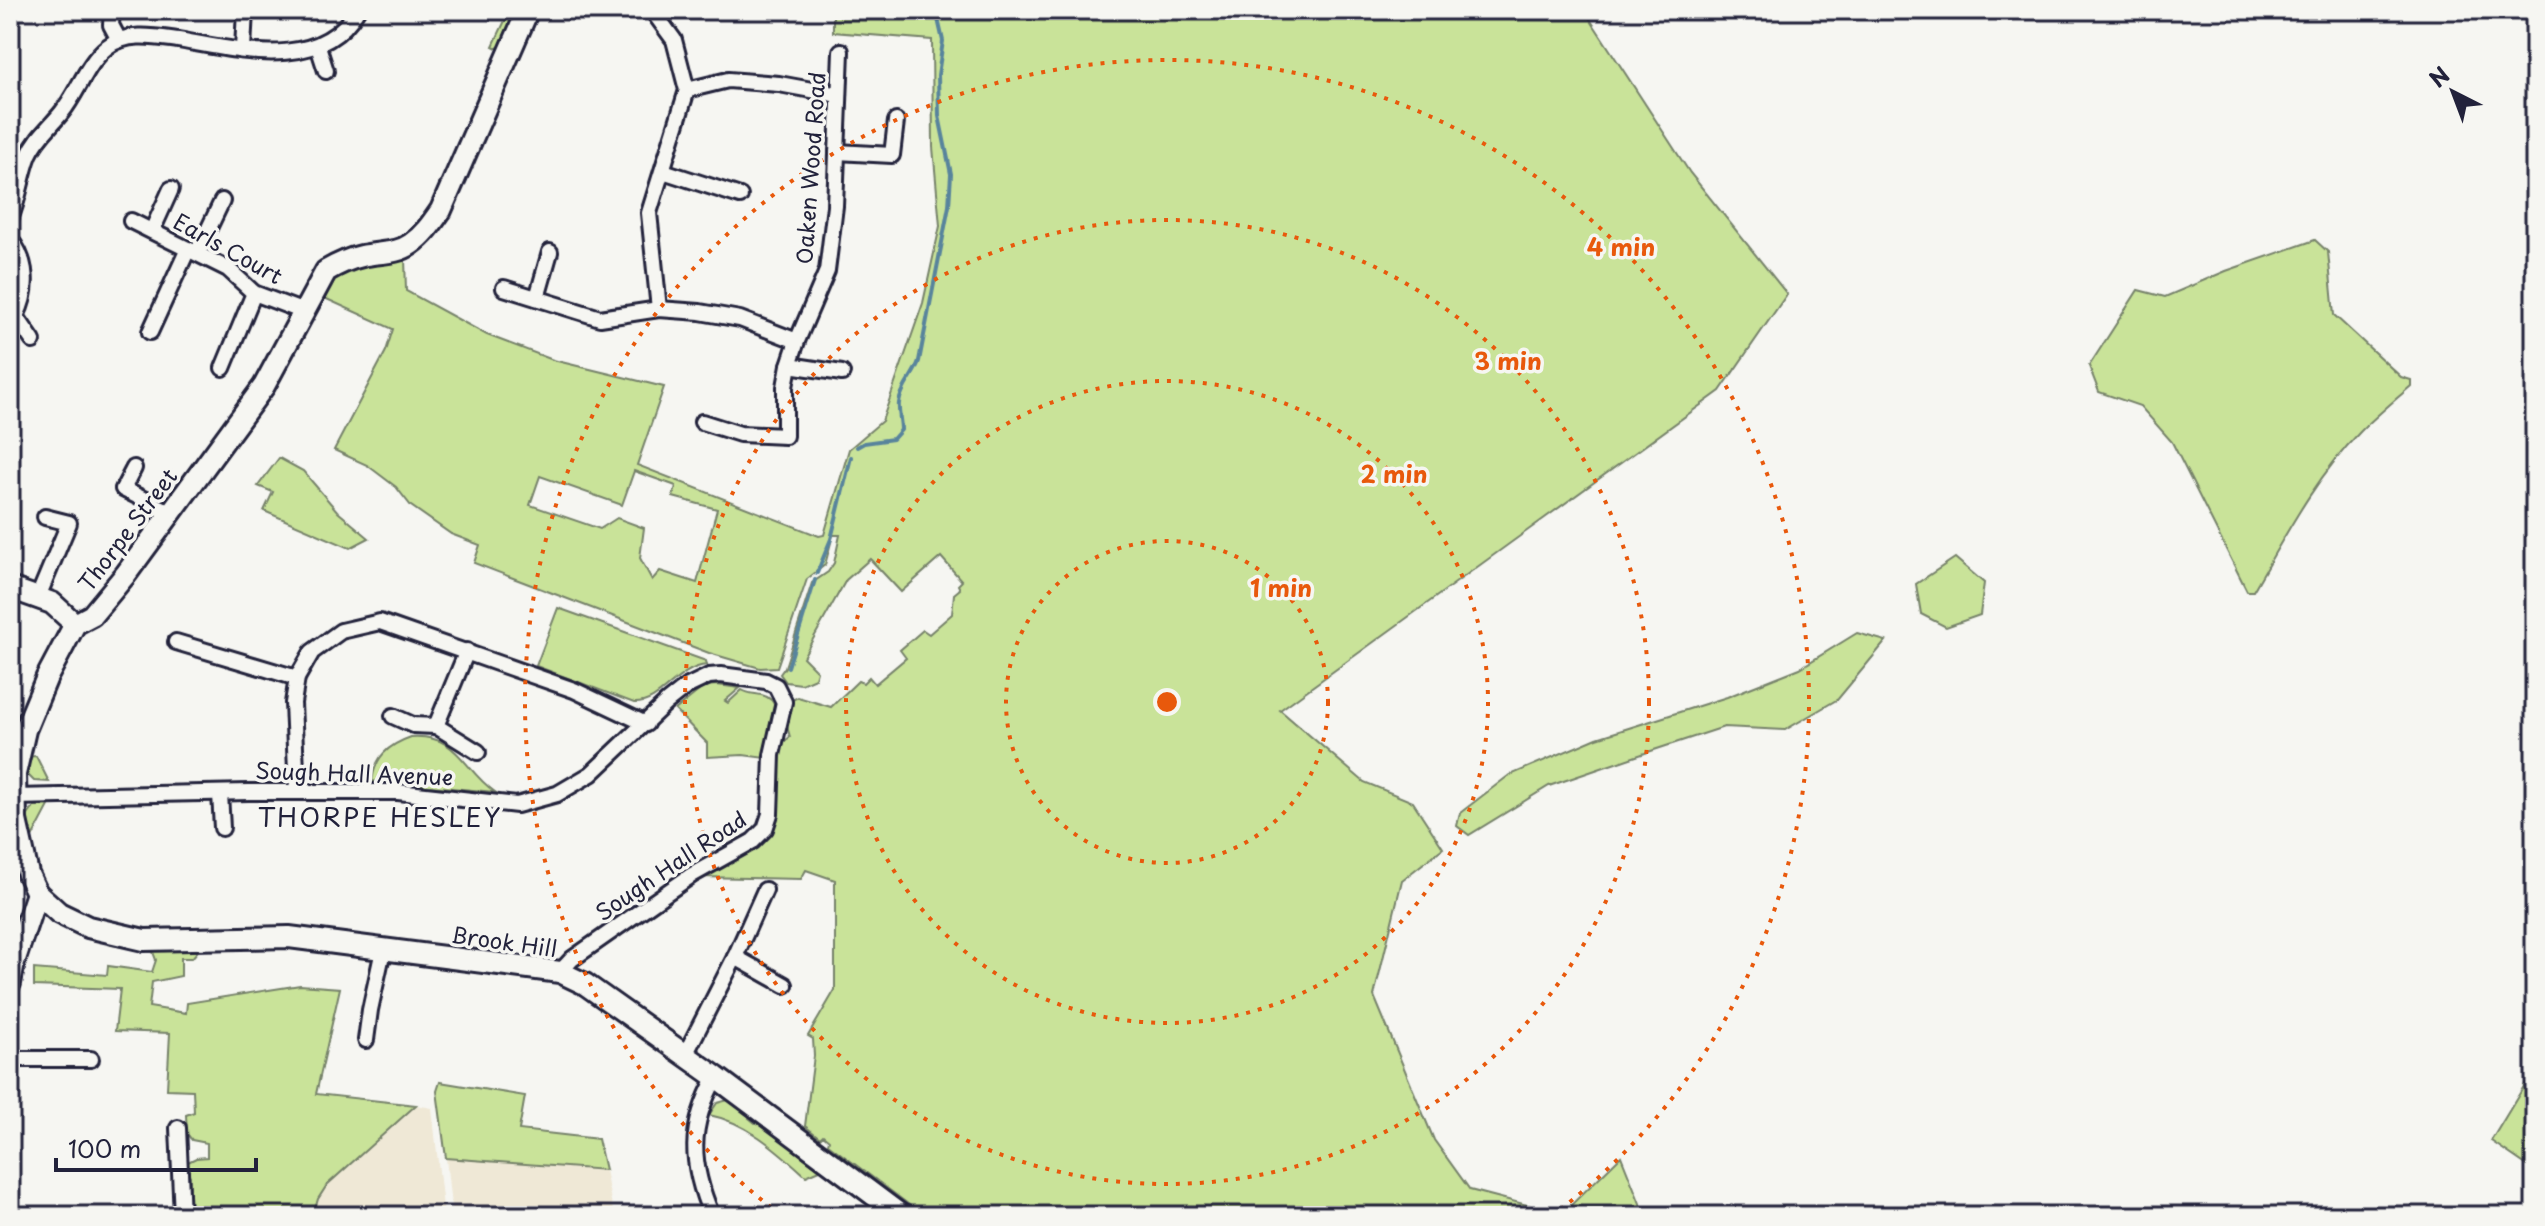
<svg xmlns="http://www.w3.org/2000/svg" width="2545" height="1226" font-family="'Playpen Sans',sans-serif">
<rect width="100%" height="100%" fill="#f6f6f2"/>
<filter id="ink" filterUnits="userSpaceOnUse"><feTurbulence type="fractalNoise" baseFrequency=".0125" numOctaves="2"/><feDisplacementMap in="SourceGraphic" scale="16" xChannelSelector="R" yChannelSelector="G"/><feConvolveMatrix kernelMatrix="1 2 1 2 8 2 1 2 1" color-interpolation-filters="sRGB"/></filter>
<g filter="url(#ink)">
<!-- built -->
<g fill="#efe8d6">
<polygon points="416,1105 432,1108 444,1216 313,1216 318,1199 327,1185"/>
<polygon points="446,1158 605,1170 614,1216 452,1216"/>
</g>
<!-- green -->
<g fill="#c9e399" stroke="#76826a" stroke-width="2" fill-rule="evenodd">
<polygon points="510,10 517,10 502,45 497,48 493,46"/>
<path d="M833 10H1584L1690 173 1787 294 1720 391 1280 710 1364 782 1413 802 1443 848 1402 880 1374 996 1434 1140 1470 1190 1562 1214 1621 1156 1645 1216H924L828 1144 829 1140 823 1135 820 1138 805 1126 814 1056 813 1039 808 1036 835 990V880L806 870 801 879 700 877 768 832 775 820 779 750 782 743 790 737 787 726 792 700 798 697 831 707 858 681 863 683 869 677 875 684 906 658 900 650 923 630 929 634 952 614 954 594 960 589 958 585 962 581 941 557 901 592 870 559 846 580 803 657 817 671 815 678 801 684 786 682 780 674 785 667 812 583 828 572 834 563 840 535H833L825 565 807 579 777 667 760 668 709 653 474 563 480 545 451 534 411 506 396 487 367 465 334 450 386 351 393 329 320 296C339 265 372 264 405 258L406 291 487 335 553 360 664 387 637 465 819 536 824 535 849 449 882 421 923 303 940 226 933 147 932 40 833 32ZM634 471 676 486 673 497 717 509 697 583 660 571 652 580 640 558 644 528 617 518 600 529 530 505 540 476 622 505Z"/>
<path d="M2315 240 2328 252 2334 315 2401 377 2411 380V386C2394 401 2376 416 2360 432 2315 478 2285 536 2253 591H2247L2172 442 2140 406 2099 392 2089 366 2138 290 2165 297 2226 271Z"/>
<polygon points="279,458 303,471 338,512 369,538 350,548 264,511 273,492 258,486"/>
<polygon points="1955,558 1984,583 1980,615 1946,627 1921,614 1916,584"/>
<path d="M558 608 706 661 707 665C675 668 662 704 634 703L536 666Z"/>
<polygon points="1857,633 1886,641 1838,699 1785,730 1724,727 1651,751 1549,786 1469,835 1457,826 1460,813 1508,776 1597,738 1727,697 1800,668"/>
<path d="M717 685 740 688 725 701 728 703 742 690C750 695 759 693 767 697 787 707 769 742 765 758L743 755 707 757V743L675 710 705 686Z"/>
<path d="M411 737C459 734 462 769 495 792L372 781C375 757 388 745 411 737Z"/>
<polygon points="36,756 49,782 34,781 25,772 26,757"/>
<polygon points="44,804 50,804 31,840 26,818 34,807"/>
<polygon points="112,939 202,946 192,958 181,958 181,976 152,982 149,1007 186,1013 187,1003 300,985 340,988 316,1094 416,1105 327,1185 318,1199 313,1216 189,1216 186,1201 190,1197 190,1176 185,1168 186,1163 196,1158 207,1157 207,1143 192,1140 187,1134 186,1115 194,1112 193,1090 167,1089 170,1033 115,1031 120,989 34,986 34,969 107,975 108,966 152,972 156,960 153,952 111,945"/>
<polygon points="2535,1068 2535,1171 2491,1141"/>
<polygon points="440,1082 525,1096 519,1130 598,1139 605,1170 446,1158 437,1091"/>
<path d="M728 1100 751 1115 749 1118 755 1123 758 1122 820 1170 806 1176C778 1151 747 1122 709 1115L717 1103Z"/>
</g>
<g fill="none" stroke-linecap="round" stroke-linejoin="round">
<!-- stream -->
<g stroke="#59849c" stroke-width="4">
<path d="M857 447 864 443 893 439 901 430C901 421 898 411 899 403 901 387 914 376 919 361L949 206 951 174 939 116 938 75 943 41 936 10"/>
<polyline points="817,573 831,539 851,457"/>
<polyline points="788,667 815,580"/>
</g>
<defs>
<g id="street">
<polyline points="112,10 111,25 119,40"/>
<polyline points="652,10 674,40 687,90 649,213 659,309"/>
<polyline points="318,46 326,71"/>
<polyline points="243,49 245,10"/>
<polyline points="687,90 728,80 779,84 839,95"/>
<polyline points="837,152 892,155 896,121"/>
<polyline points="663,171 740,196"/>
<path d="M10 219C19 199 21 176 29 155 36 138 51 126 62 112 78 92 87 63 107 47 127 31 156 37 178 40 237 50 321 73 357 10"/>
<polyline points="131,221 228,269 254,293 304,312"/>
<polyline points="152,231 171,189"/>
<path d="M10 239C28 261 29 291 16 316L10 315"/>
<polyline points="197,253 222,201"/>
<polyline points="504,288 600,318 659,309 700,312 740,319 797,341"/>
<polyline points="537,298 550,252"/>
<polyline points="16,316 33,341"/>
<polyline points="150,332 188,249"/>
<polyline points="789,365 842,373"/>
<polyline points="223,368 254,293"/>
<polyline points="702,422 740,434 785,436 785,387 789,365 797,341 827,271 835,206 841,51"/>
<polyline points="134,468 123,489 171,513"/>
<polyline points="38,597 69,523 45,517"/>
<polyline points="176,642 297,678"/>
<polyline points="393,716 413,725 436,726 467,651"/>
<polyline points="436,726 478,752"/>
<polyline points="297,792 293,703 297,678 312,652 341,631 380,622 574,690 646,724"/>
<polyline points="220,794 222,828"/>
<polyline points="14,797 249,792 398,792 517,805 557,794 591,774 667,702 686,687 709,676 721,675 766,681 776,686 784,702 772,755 770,814 765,829 753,841 692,875 572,959 560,972"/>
<polyline points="735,957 785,985"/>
<polyline points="366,1040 370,1010 383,950"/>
<polyline points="685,1055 735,957 765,890"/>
<polyline points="10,1059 91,1059"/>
<polyline points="178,1128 182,1216"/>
<path d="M712 1216C690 1164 688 1127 716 1077"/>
</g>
<g id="secondary">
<path d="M528 10 441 210C432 223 424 235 411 244 397 254 379 252 362 256 348 259 338 264 326 271L264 386 126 574 92 615 75 624 47 677 25 730 15 774 16 820 28 874 37 893 59 913 88 927 144 940 289 937 560 972 585 984 716 1077 902 1216"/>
<polyline points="10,588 52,603 75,624"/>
<polyline points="10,983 14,962 37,893"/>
</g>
</defs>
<!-- street casing -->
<use href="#street" stroke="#22223b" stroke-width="20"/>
<!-- secondary casing -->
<use href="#secondary" stroke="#22223b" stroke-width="26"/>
<!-- street -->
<use href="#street" stroke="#f6f6f2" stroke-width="14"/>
<!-- secondary -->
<use href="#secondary" stroke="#f6f6f2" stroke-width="20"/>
</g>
</g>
<!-- distance rings -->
<g fill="none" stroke="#e8590c" stroke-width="4" stroke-dasharray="4 8">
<circle cx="1167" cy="702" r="161"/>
<circle cx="1167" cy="702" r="321"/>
<circle cx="1167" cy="702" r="482"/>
<path d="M781 1215A642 642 0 1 1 1553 1215"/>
</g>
<g text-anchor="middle" stroke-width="7" stroke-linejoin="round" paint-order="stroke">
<!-- street labels -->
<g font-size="22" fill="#22223b" stroke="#f6f6f2">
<text transform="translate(811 168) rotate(-86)" y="8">Oaken Wood Road</text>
<text transform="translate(228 249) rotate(29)" y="8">Earls Court</text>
<text transform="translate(128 530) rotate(-53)" y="8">Thorpe Street</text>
<text transform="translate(354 774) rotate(2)" y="8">Sough Hall Avenue</text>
<text transform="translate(671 866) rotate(-34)" y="8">Sough Hall Road</text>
<text transform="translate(504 942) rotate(8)" y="8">Brook Hill</text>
</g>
<!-- quarter labels -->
<g font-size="26" letter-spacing="2" fill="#22223b" stroke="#f6f6f2">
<text x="380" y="827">THORPE HESLEY</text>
</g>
</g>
<circle cx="1167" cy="702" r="12" fill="#e8590c" stroke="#f6f6f2" stroke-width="4"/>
<g font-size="24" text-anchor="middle" font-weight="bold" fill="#e8590c" stroke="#f6f6f2" stroke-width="7" stroke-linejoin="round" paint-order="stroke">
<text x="1621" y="256">4 min</text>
<text x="1508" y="370">3 min</text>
<text x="1394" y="483">2 min</text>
<text x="1281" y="597">1 min</text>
</g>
<!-- margin -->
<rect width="2545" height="1226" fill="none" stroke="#f6f6f2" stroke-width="40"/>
<rect x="20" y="20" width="2505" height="1186" fill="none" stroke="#22223b" stroke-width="3" filter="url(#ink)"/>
<!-- north arrow -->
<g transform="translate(2453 92) rotate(318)" stroke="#f6f6f2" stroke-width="6" paint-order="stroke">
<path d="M0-6L14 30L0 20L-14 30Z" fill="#22223b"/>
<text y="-12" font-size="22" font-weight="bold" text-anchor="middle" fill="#22223b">N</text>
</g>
<!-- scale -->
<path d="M56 1158v12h200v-12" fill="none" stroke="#22223b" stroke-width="4"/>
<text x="68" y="1158" font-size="24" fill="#22223b" stroke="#f6f6f2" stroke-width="6" paint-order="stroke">100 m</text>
</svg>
